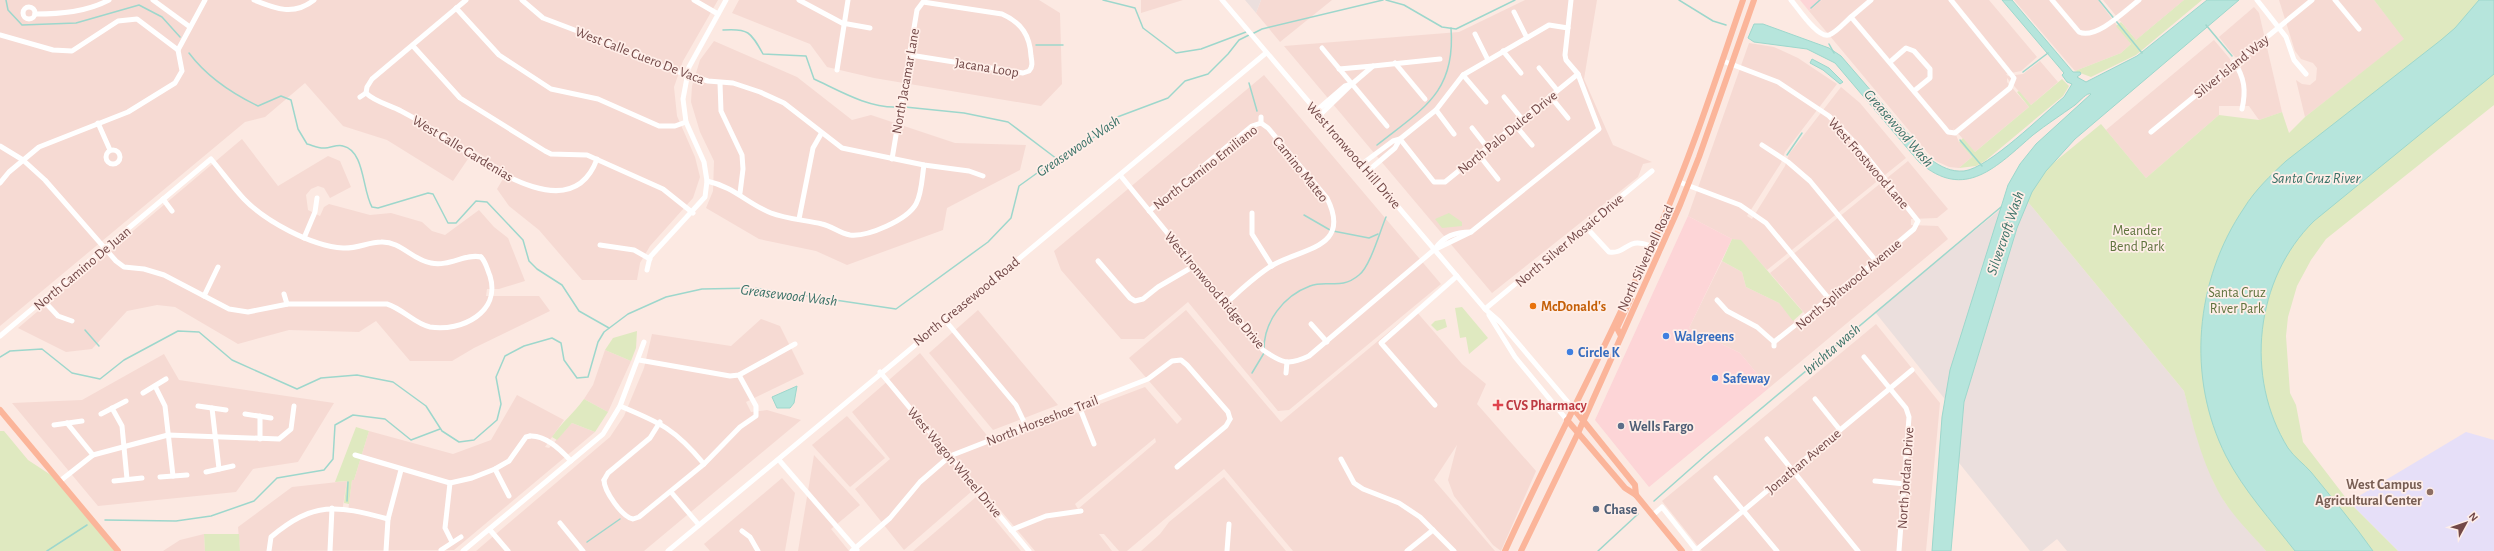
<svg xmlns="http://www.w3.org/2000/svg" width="2494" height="551" font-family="'Alegreya Sans',sans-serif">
<rect width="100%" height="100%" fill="#fce9e2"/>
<!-- residential -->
<g fill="#f6dad3" fill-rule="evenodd">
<polygon points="0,0 718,0 683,61 674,87 677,116 695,157 700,177 693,198 650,246 640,263 637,280 582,280 539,230 509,206 497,189 507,172 474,150 453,181 387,140 343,126 305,83 265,117 245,122 0,326"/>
<polygon points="739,0 1039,0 1060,13 1062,84 1041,106 874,78 827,67 810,44 732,13"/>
<polygon points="1141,0 1183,0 1141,13"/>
<polygon points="1261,0 1332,0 1280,42 1256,13"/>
<polygon points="1525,0 1597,0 1584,79 1613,145 1652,162 1643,164 1638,177 1492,293 1284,46 1459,32"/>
<polygon points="1822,0 1989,0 2037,57 2021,71 2006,74 2008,76 2023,74 2040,61 2058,82 2031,105 2007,78 2007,82 2029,107 1975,152 1953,128 1959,142 1972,157 1959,168 1949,167 1936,161 1927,152 1809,11"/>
<polygon points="2014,0 2098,0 2131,44 2121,53 2075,71"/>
<polygon points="2103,0 2184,0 2136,40"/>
<polygon points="2279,0 2374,0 2405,39 2305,117 2296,80 2302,84 2310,85 2316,80 2317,68 2313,63 2301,59 2295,51"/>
<polygon points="2254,7 2259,13 2282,112 2259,120 2249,106 2219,106 2219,115 2146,178 2106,130 2214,40 2230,59 2232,72 2244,64 2234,56 2219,37"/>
<polygon points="714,41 797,77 852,120 871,115 955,143 1026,145 1020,170 947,208 943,230 847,265 816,251 759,239 706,208 713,191 714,161 700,132 691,102 692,86 700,60"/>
<polygon points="1749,43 1774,47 1798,58 1837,84 1785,152 1781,163 1747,216 1752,219 1785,166 1789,154 1841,87 1860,103 1906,158 1767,270 1741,241 1732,239 1688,216"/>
<polygon points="1264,75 1441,284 1289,410 1278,411 1188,302 1144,339 1121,339 1061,270 1054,251"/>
<polygon points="242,139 278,186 328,156 340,161 351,187 330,198 324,188 318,186 311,189 306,195 308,210 320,216 324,207 329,204 370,215 391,213 422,222 432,231 445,235 479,210 494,227 508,238 525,281 499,289 487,289 486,296 539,296 550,311 474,348 452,361 410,361 376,321 359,332 289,330 238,344 175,307 157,305 127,311 92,349 66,352 18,328"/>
<polygon points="1908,161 1948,209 1937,218 1911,219 1911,225 1938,226 1948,239 1769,388 1740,353 1689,328 1722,261 1742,272 1746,287 1779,303 1801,329 1811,321 1770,273"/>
<polygon points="978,310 1058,405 993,430 929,353"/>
<path d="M1186 310 1281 422 1415 310 1462 364 1486 384 1477 404 1536 471 1501 551 1493 545 1454 496 1448 480 1457 445 1434 480 1495 551H1293L1224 469 1127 551H1119L1104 534H1099L1112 551H1035L979 485 904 550 855 489 890 459 852 412 920 353 994 444 1145 387 1177 424 1182 419 1129 358ZM1155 438 1156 442 1078 509 1075 504Z"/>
<polygon points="761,319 780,326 804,374 746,402 751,412 767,410 801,420 644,551 476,551 610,437 624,416 644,368 652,334 731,346"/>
<polygon points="1876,324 1940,403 1926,551 1702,551 1662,501"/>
<polygon points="605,350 631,361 608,412 584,399 593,385"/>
<polygon points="164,354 179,380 334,403 298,462 253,469 236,492 98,506 12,403 82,400"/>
<polygon points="517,395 564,420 545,447 549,448 572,423 595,432 454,550 240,551 238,527 292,487 347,481 342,512 348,512 352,480 354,480 369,431 453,454 491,440"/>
<polygon points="847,416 885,458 850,487 812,445"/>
<polygon points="814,455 860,505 831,529 849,551 798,551"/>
<polygon points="1224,477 1286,551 1141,551 1160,534 1169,522"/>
<polygon points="782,478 795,493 785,551 710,551 704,544"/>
<polygon points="976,497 1021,551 913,551"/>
<polygon points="204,534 205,551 163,551 180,540"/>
</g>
<!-- commercial -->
<g fill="#fdd5d7">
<polygon points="1800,0 1822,0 1809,11"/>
<polygon points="1688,216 1732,239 1689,328 1740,353 1769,388 1649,487 1595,420"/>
</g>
<!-- industrial -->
<g fill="#ebdfdd">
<polygon points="1245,0 1261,0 1256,13"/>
<polygon points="2019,191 2184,391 2193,424 2214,483 2226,504 2266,551 2067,551 2057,539 2042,551 2030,551 1943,443 1948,403 1875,312 1996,213"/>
</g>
<!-- education -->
<polygon fill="#e6dff8" points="2466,432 2494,440 2494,551 2398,551 2349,502"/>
<!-- green -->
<g fill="#dfe9c0">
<polygon points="2184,0 2202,0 2136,55 2091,77 2075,71 2121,53 2131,44 2116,26 2121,22 2136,40"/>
<path d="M2374 0H2494V105L2326 239 2311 260 2297 286 2288 317 2286 336 2290 393 2296 405 2303 442 2349 502 2398 551H2266C2253 536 2237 520 2226 504 2204 471 2194 429 2184 391L2019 191 2101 124 2146 178 2219 115 2259 120 2282 112 2289 133 2305 117 2404 39Z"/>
<polygon points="2062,79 2069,86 2063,96 1985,161 1976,166 1959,168 1972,157 1959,142 1963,138 1975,152 2029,107 2017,92 2019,91 2031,105"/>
<polygon points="1449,213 1462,222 1462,226 1442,228 1435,219"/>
<polygon points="1732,239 1741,240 1803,312 1793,321 1779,303 1746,287 1742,272 1722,261"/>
<polygon points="1462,307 1488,338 1469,354 1466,337 1460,338 1455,308"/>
<polygon points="1445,319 1447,327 1437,331 1431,325 1435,321"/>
<polygon points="637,331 636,348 631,361 605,350 613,338"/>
<path d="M584 399 608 412 595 432 572 423 557 440 552 437C562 422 574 413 584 399Z"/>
<polygon points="356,427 369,431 354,480 352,480 349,504 344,503 347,481 335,482"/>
<polygon points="0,431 4,431 28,460 60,481 118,551 0,551"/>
<polygon points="204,534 239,534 240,551 205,551"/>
</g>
<!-- water -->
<g fill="#b6e5dc" stroke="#9dd7cc">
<path d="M2002 0H2012L2073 72H2080L2081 74 2077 77 2086 82 2137 56 2207 0H2239L2075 139 2046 171 2032 192 2017 228 1964 402 1951 551H1932L1942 417 1950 370 2008 185 2020 164 2036 144 2091 94C2087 92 2080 101 2075 105 2061 115 2047 124 2033 135 1997 166 1965 202 1919 162L1835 63 1807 49 1754 42 1748 38 1754 24H1763L1829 48 1841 56 1930 159C1941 167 1951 172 1964 171 1989 168 2043 114 2064 97L2072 84 2067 82 2062 75 2064 73Z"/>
<path d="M2479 0H2494V74L2314 221C2255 279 2244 377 2288 448 2294 457 2304 464 2311 472 2332 498 2354 524 2373 551H2295C2271 520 2244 491 2226 456 2186 377 2195 280 2244 208 2255 190 2271 175 2286 161L2441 40 2455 28Z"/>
<polygon points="1812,59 1829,68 1843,82 1840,84 1823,70 1810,63"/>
<polygon points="797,386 794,403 790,408 777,408 772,397"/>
</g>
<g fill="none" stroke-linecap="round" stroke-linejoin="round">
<!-- stream -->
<g stroke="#9dd7cc" stroke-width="1.5">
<polyline points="6,0 8,10 22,25 76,23 139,5 162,17 180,37"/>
<polyline points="1103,0 1135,8 1143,28 1176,53 1201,49 1246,32"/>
<polyline points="1386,0 1404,5 1442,27 1456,29 1515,0"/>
<polyline points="1679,0 1713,21 1726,25"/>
<polyline points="2099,0 2142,53"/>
<polyline points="1811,8 1820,0"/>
<polyline points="2206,25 2232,56"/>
<path d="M723 30C748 28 751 32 763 54L806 56 814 79C840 91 868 108 897 107"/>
<polyline points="1252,34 1262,29 1383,0"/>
<polyline points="1829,44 1834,53"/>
<polyline points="1036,45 1063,45"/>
<path d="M189 53C207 77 231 93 258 106L281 96 291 100 298 129 307 144C312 145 319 149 325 148 330 148 338 144 343 146 365 151 362 190 372 207L378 208 428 193 433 194 448 223H456L476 201 487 202 523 240 529 261 537 269 562 285 579 311 609 328"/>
<polyline points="2023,72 2048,53"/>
<polyline points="1249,83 1257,111"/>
<polyline points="905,107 964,113 1008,122 1057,159"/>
<polyline points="1960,140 1982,166"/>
<path d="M1377 145C1422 109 1456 93 1451 28"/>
<polyline points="1787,155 1802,133"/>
<polyline points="1304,215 1330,230"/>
<polyline points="1333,231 1369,238 1378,234"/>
<polyline points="85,330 99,346"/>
<path d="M1264 349C1264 322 1283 296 1310 286 1328 279 1340 291 1359 275 1370 267 1380 231 1386 217"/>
<polyline points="0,357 10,351 42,349 72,373 100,379 124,360 178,331 199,332 232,360 297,389 321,378 357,375 393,382 426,406 442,431 459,442 474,440 497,420 501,404 496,377 505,356 524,346 552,338 561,343 564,360 577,378 588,377 598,342 604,332 628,314 666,297 702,289 754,288 896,309 988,242 1011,218 1019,186 1065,153 1096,136 1112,119 1168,98 1185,81 1208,74 1228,54 1239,40 1249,35"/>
<polyline points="1252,373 1264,353"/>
<polyline points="347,501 348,482"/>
<polyline points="1654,501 1706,455 2001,207"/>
<polyline points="105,520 176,521 211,516 254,501 277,478 324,470 333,459 335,425 353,415 385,419 411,440 440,429"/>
<polyline points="587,542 620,519"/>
<polyline points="47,551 87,525"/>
<polyline points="1598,551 1638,514"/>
</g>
<!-- minor -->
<g stroke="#fff" stroke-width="5">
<polyline points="153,0 190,27"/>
<path d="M254 0C276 9 294 16 314 0"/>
<polyline points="522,0 543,18 614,45 660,66 708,81 733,83 760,92 784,103 842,148 924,165 969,171 983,176"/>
<polyline points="694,0 718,14"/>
<polyline points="799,0 842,23 870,28"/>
<polyline points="1222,0 1485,309 1500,322 1573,408"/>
<path d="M1791 0C1798 8 1818 39 1829 35 1837 32 1845 22 1851 17"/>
<polyline points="1871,0 1851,17 1944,127 1948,132 1955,133 2010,88 2014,78 1951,0"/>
<path d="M2052 0 2079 32C2096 40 2126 10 2139 0"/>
<polyline points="2257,0 2286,37 2294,60 2306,74"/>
<polyline points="2335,0 2359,29"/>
<circle cx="29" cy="13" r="6"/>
<polyline points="456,8 499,55 551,89 598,99 659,126 675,126 686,122"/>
<polyline points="1514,12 1527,38"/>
<path d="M35 14C61 14 86 12 109 0"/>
<polyline points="1568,28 1549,25 1463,75 1436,110 1400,139 1434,182 1445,182 1578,74"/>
<polyline points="1475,34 1488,60"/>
<polyline points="0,35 53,50 72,51 118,21 137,19 178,50"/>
<polyline points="413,46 460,98 545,151 551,154 587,155 663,189 693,213"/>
<polyline points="1322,48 1387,126"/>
<polyline points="1503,51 1521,73"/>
<polyline points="1723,61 1778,82 1829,116 1860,148 1918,221 1914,229 1876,261 1774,342"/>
<polyline points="1890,62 1906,48 1914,51 1930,69 1930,78 1914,91"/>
<path d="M2234 62C2245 78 2246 91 2242 109"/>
<polyline points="1395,63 1425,99"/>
<polyline points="1539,68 1557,90"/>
<polyline points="1339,69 1373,66"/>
<polyline points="837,70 848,0"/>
<polyline points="1463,75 1486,102"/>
<polyline points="720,83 721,111 742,155 743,169 740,193"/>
<polyline points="1352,84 1373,66 1440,59"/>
<path d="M366 93C375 102 390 105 401 111 411 116 421 122 430 128 469 151 569 236 597 159"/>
<polyline points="366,93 367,87 372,79 466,0"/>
<polyline points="1550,96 1568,118"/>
<polyline points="360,97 366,93"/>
<polyline points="1504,97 1522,119"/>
<polyline points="1436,110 1454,134"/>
<polyline points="1316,111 1345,86 1352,84 1320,115"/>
<polyline points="1261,117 1261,123"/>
<polyline points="98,123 110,150"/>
<polyline points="1515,125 1532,145"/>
<polyline points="1472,128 1487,147"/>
<polyline points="2151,132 2312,0"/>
<polyline points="1762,145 1788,162 1810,181 1876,261"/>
<path d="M0 146 23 160 45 180 116 261 124 267 144 269 164 275 229 309 248 312 288 304H387C403 309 415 324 430 327 462 332 501 312 490 276 487 269 486 262 481 257"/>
<circle cx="113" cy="157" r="7"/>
<polyline points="1479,155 1498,179"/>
<path d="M892 159 917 10 923 2 1002 14C1022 23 1030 36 1031 56 1032 62 1033 67 1029 71L1023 73 910 55"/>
<polyline points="1362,164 1393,141 1400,139 1395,148 1368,171"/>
<path d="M1120 175 1263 350C1282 363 1288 366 1309 356L1435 249C1444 236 1455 232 1471 232"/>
<path d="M707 181C734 187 748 204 771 213 787 219 805 220 822 224 832 226 839 233 850 235 868 237 907 220 916 204 922 193 922 177 924 165"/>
<polyline points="1679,182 1740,205 1766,223 1830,300"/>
<polyline points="0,183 9,172 39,147 128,112 175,83 182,71 178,50 205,0"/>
<polyline points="163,199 172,211"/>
<polyline points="1149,211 1252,126 1261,123"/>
<polyline points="1252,213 1252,234 1272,266"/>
<polyline points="799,219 813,148 821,134"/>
<path d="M1585 226 1609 252C1629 255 1626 231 1660 251"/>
<polyline points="304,238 315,212 317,198"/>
<polyline points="600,245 634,250 650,259"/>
<polyline points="1436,249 1471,232 1599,129 1578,74 1566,60 1565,55 1571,0"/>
<polyline points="1098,261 1130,298 1135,301 1143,299 1158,287 1194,266"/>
<polyline points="647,270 650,257 705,197 707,181 704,162 686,122 683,99 689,67 726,0"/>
<polyline points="284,294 287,304"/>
<polyline points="204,296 218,267"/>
<polyline points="43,300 58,316 72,321"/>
<polyline points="1717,300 1727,311 1757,327 1774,342 1774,346"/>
<path d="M1225 304C1240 291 1256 275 1273 265 1303 248 1352 248 1327 198L1268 128 1261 123"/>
<polyline points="1485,309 1652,171"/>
<polyline points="1489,315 1515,357 1567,420"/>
<polyline points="944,319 1016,405 1026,426"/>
<polyline points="1311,324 1327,342"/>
<path d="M0 336 211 159C222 172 232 186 244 199 265 221 311 246 343 248 356 249 369 242 381 242 401 241 412 260 431 263 449 267 466 253 481 257"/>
<polyline points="1864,357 1906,408 1909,417 1899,551"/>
<polyline points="639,360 730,376 739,375 795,344"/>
<polyline points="880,372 1029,551"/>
<polyline points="1286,373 1287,362"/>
<polyline points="155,386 165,406 173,476"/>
<polyline points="143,393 166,379"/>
<polyline points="1815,399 1840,430"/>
<polyline points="1435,405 1381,343 1457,276"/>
<polyline points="198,406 226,410"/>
<path d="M620 406C661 423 675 429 704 464"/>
<polyline points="1079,406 1094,444"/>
<polyline points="112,408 122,426 127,479"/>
<polyline points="212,408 219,469"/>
<polyline points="101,414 126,401"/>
<polyline points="245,414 271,418"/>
<polyline points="260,416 260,439"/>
<polyline points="67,423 93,455"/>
<polyline points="54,425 82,421"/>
<path d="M530 436C546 435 561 450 571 461"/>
<polyline points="1767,439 1858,551"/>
<polyline points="355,455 450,483 472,478 495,469 509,461 526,437 530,436"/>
<polyline points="1341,459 1354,483 1363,489 1399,503 1420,517 1454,551"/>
<polyline points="779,460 857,550"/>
<polyline points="1177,467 1226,426 1230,419"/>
<polyline points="495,469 509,496"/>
<polyline points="206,472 233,466"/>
<polyline points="160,477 187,475"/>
<polyline points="1716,478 1777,551"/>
<path d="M604 480C604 491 622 517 633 519L639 517 704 464 740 427 756 416V406L739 375"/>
<polyline points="604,480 608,473 650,438 660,422"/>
<polyline points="60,481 93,455 168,435 279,439 291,429 294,406"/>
<polyline points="114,481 142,478"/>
<polyline points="1875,481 1905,484"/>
<polyline points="450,483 445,528 452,542"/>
<polyline points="671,492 699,525"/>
<polyline points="1653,515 1662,507 1697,551"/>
<polyline points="560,523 583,551"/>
<polyline points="490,530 508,551"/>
<polyline points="1011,530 1046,516 1081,511"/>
<polyline points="742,531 750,537 758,551"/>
<polyline points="441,550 461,537"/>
<path d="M269 551 271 537C314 501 336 505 388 519"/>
<polyline points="330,551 332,508"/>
<polyline points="386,551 388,519 401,470"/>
<polyline points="463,551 603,434 620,406 644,342"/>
<polyline points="668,551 1266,53"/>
<polyline points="852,551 890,518 920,482 950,456 1148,379 1172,361 1181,360 1187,365 1228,412 1230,419"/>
<polyline points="1227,551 1229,524"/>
<polyline points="1407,551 1433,530"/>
<polyline points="1695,551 1912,370"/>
</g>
<!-- major -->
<g stroke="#fbb59a" stroke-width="6">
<polyline points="1621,336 1617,328 1631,298"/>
<polyline points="1573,408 1635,485 1636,495"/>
<polyline points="0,410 118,551"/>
<polyline points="1567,420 1625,488 1636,495 1682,551"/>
<path d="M1505 551C1555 441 1613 335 1661 224 1693 151 1717 75 1743 0"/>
<polyline points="1521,551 1578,433 1680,205 1699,157 1754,0"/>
</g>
</g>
<!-- markers -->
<circle fill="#e8710a" stroke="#ffeee8" stroke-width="1.5" cx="1533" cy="306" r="4"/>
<g fill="#3f7fe0" stroke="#ffeee8" stroke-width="1.5">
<circle cx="1666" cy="336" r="4"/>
<circle cx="1570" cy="352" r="4"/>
<circle cx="1715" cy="378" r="4"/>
</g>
<path fill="#e0444e" stroke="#ffeee8" stroke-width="1.5" d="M1496 399h4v4h4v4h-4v4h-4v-4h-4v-4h4z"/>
<g fill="#5c6f8a" stroke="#ffeee8" stroke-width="1.5">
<circle cx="1621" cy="426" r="4"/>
<circle cx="1596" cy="509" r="4"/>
</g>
<circle fill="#8d6e63" stroke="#ffeee8" stroke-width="1.5" cx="2430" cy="492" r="4"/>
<g text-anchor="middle" stroke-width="3.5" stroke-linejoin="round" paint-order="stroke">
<!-- street labels -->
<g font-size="14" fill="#734948" stroke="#ffeee8">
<text transform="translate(640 55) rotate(21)" y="5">West Calle Cuero De Vaca</text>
<text transform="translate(2231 66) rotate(-39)" y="5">Silver Island Way</text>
<text transform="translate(987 67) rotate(9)" y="5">Jacana Loop</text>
<text transform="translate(905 81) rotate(-80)" y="5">North Jacamar Lane</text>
<text transform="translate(1507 132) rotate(-39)" y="5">North Palo Dulce Drive</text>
<text transform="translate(463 148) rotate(31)" y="5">West Calle Gardenias</text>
<text transform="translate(1354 155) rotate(49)" y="5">West Ironwood Hill Drive</text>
<text transform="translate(1869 163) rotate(49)" y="5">West Frostwood Lane</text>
<text transform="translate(1205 167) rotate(-38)" y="5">North Camino Emiliano</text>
<text transform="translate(1301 169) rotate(51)" y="5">Camino Mateo</text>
<text transform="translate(1569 240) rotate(-40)" y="5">North Silver Mosaic Drive</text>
<text transform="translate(1645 258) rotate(-65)" y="5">North Silverbell Road</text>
<text transform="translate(82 268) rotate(-40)" y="5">North Camino De Juan</text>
<text transform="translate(1848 284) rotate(-40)" y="5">North Splitwood Avenue</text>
<text transform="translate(1215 290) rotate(50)" y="5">West Ironwood Ridge Drive</text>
<text transform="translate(966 301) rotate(-39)" y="5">North Greasewood Road</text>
<text transform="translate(1042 420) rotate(-21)" y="5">North Horseshoe Trail</text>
<text transform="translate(1803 461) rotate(-40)" y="5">Jonathan Avenue</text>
<text transform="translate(955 462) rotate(50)" y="5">West Wagon Wheel Drive</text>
<text transform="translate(1905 478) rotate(-86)" y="5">North Jordan Drive</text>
</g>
<!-- park labels -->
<g font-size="14" fill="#60743e" stroke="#ffeee8">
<text x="2137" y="235">Meander<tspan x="2137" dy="16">Bend Park</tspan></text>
<text x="2237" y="297">Santa Cruz<tspan x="2237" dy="16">River Park</tspan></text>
</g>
<!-- food labels -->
<g font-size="14" font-weight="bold" fill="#c56008" stroke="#ffeee8" text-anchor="start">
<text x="1541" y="311">McDonald's</text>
</g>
<!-- shop labels -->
<g font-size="14" font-weight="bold" fill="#366cbe" stroke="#ffeee8" text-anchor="start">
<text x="1674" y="341">Walgreens</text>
<text x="1578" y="357">Circle K</text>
<text x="1723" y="383">Safeway</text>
</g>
<!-- health labels -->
<g font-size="14" font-weight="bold" fill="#be3a42" stroke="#ffeee8" text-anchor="start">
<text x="1506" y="410">CVS Pharmacy</text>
</g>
<!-- service labels -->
<g font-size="14" font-weight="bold" fill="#4e5e75" stroke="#ffeee8" text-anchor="start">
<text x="1629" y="431">Wells Fargo</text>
<text x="1604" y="514">Chase</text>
</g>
<!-- education labels -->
<g font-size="14" font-weight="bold" fill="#785e54" stroke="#ffeee8" text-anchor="end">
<text x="2422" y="489">West Campus<tspan x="2422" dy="16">Agricultural Center</tspan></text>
</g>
<!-- water labels -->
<g font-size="15" font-style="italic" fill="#3a7268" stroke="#ffeee8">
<text transform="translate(1899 128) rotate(49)" y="5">Greasewood Wash</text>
<text transform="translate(1078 146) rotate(-34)" y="5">Greasewood Wash</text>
<text x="2316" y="183">Santa Cruz River</text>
<text transform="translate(2005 233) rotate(-71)" y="5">Silvercroft Wash</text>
<text transform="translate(789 295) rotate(7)" y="5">Greasewood Wash</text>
<text transform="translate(1832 349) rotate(-41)" y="5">brichta wash</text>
</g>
</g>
<!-- north arrow -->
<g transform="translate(2466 523) rotate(50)" stroke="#ffeee8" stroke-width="3" paint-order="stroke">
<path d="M0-3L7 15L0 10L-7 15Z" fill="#734948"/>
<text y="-6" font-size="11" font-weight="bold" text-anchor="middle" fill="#734948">N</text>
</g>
</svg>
